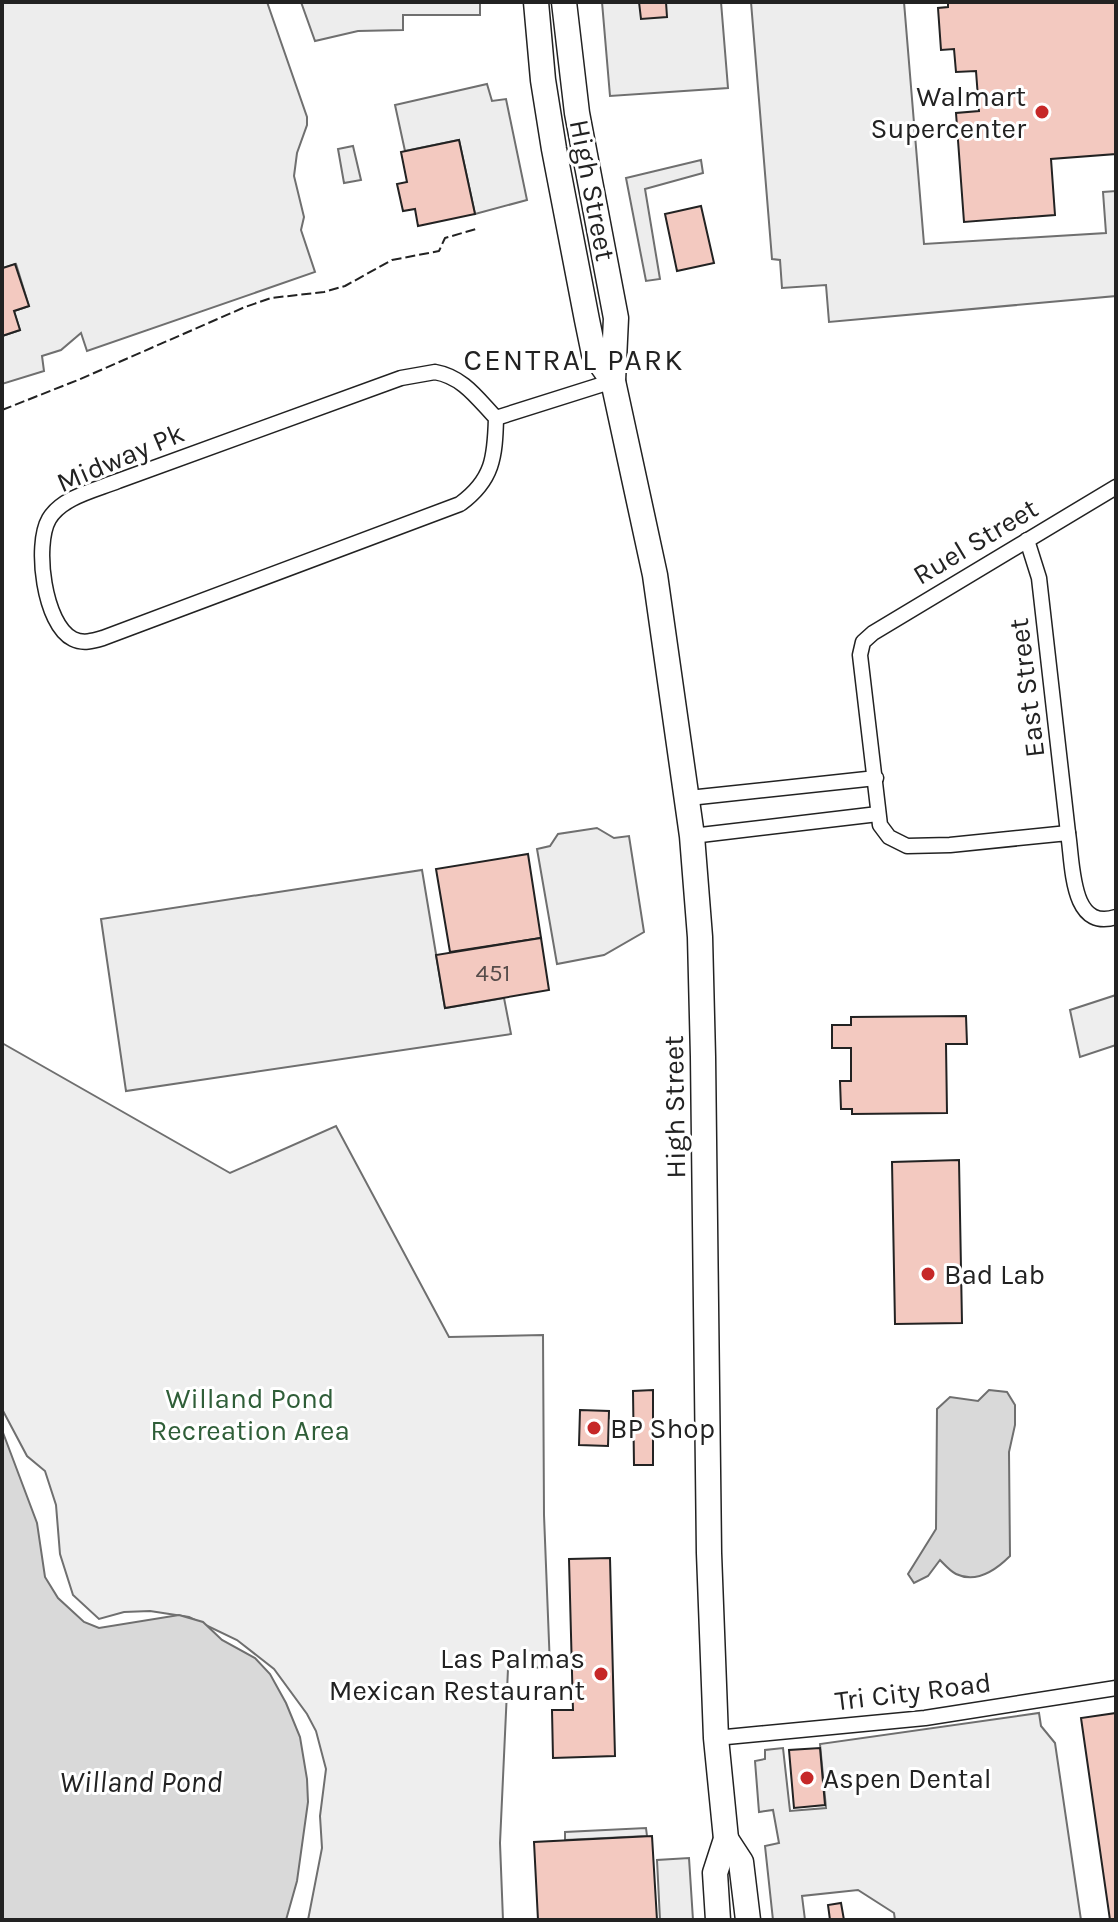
<svg xmlns="http://www.w3.org/2000/svg" width="1118" height="1922" font-family="Karla,sans-serif">
<rect width="100%" height="100%" fill="#fff"/>
<!-- green -->
<g fill="#eee" stroke="#6f6f6f" stroke-width="2">
<polygon points="1116,995 1116,1045 1080,1057 1070,1010"/>
<polygon points="2,1043 230,1173 336,1126 449,1337 543,1335 544,1515 550,1667 508,1669 500,1843 503,1920 308,1920 322,1848 320,1816 326,1769 316,1731 307,1714 274,1669 237,1640 189,1617 150,1611 124,1612 99,1619 73,1595 60,1554 56,1505 45,1471 27,1456 2,1409"/>
</g>
<!-- parking -->
<g fill="#ededed" stroke="#6f6f6f" stroke-width="2">
<polygon points="2,2 267,2 307,117 307,125 297,153 294,176 304,217 301,230 315,272 87,351 81,333 61,350 42,356 44,371 2,384 2,336 20,330 14,311 29,306 16,264 3,268 2,264"/>
<polygon points="301,2 480,2 480,15 403,15 403,30 358,31 315,41"/>
<polygon points="602,2 721,2 728,88 610,96"/>
<polygon points="751,2 904,2 924,244 1106,233 1103,192 1116,191 1116,296 829,322 826,285 782,288 780,260 772,259"/>
<polygon points="487,84 492,101 506,99 527,200 475,214 459,140 405,151 395,105"/>
<polygon points="353,146 361,180 344,183 338,149"/>
<polygon points="701,160 703,173 645,189 660,279 646,281 626,178"/>
<polygon points="597,828 614,838 629,836 644,932 604,955 557,964 537,849 550,846 558,834"/>
<polygon points="422,870 445,1008 504,998 511,1034 126,1091 101,919"/>
<polygon points="1039,1713 1041,1726 1055,1743 1081,1920 895,1920 894,1913 858,1890 802,1896 805,1920 773,1920 765,1846 779,1843 773,1810 759,1812 755,1761 765,1759 765,1750 783,1748 790,1811 826,1808 820,1744"/>
<polygon points="646,1828 647,1836 565,1840 565,1832"/>
<polygon points="689,1858 693,1920 660,1920 657,1860"/>
</g>
<!-- water -->
<g fill="#d9d9d9" stroke="#6f6f6f" stroke-width="2">
<path d="M989 1390 1007 1392 1015 1405V1425L1009 1452 1010 1556C996 1570 977 1584 956 1574 950 1571 944 1564 940 1560L928 1576 914 1583 908 1574 936 1529 937 1409 950 1397 978 1401Z"/>
<polygon points="2,1430 37,1523 45,1577 58,1598 84,1622 99,1628 179,1615 203,1622 222,1640 255,1658 270,1674 286,1703 300,1737 307,1779 308,1802 297,1881 286,1920 2,1920"/>
</g>
<!-- building -->
<g fill="#f3c9c0" stroke="#222" stroke-width="2">
<polygon points="639,2 666,2 667,17 641,19"/>
<polygon points="948,2 1116,2 1116,154 1051,159 1055,215 964,222 956,113 979,111 976,71 956,72 954,49 941,50 938,8 948,7"/>
<polygon points="459,140 475,214 418,226 415,209 403,211 397,184 407,182 401,152"/>
<polygon points="701,206 714,263 677,271 665,214"/>
<polygon points="2,264 3,268 15,264 29,306 14,311 20,330 2,336"/>
<polygon points="528,854 541,938 450,952 436,869"/>
<polygon points="541,938 549,990 445,1008 436,955"/>
<polygon points="966,1016 967,1044 946,1044 947,1113 852,1114 852,1109 841,1109 840,1081 851,1081 851,1048 832,1048 832,1025 851,1025 851,1017"/>
<polygon points="959,1160 962,1323 895,1324 892,1162"/>
<polygon points="653,1390 653,1465 634,1465 633,1391"/>
<polygon points="580,1410 609,1411 608,1446 579,1445"/>
<polygon points="610,1558 615,1756 553,1758 552,1710 573,1710 569,1559"/>
<polygon points="1116,1713 1116,1920 1110,1920 1081,1718"/>
<polygon points="820,1748 825,1805 794,1808 789,1750"/>
<polygon points="652,1836 657,1920 538,1920 534,1842"/>
<polygon points="841,1903 844,1920 830,1920 828,1905"/>
</g>
<g fill="none" stroke-linecap="round" stroke-linejoin="round">
<defs>
<g id="minor">
<path d="M435 372C463 377 477 398 496 418 495 457 493 480 460 504L103 638C93 641 83 644 73 639 44 625 34 545 49 519 62 497 96 490 118 481L401 378Z"/>
<polyline points="496,418 613,381"/>
<path d="M1116 487 873 633 863 642 860 655 880 825 889 837 907 846 950 845 1068 833C1073 863 1070 932 1116 917"/>
<polyline points="1027,540 1039,578 1068,833"/>
<polyline points="689,798 876,778"/>
<polyline points="692,836 878,814"/>
<polyline points="716,1738 925,1718 1116,1688"/>
</g>
<g id="primary">
<polyline points="536,2 543,80 554,149 587,320 594,354 613,381"/>
<polyline points="564,2 577,113 616,318 613,381 655,575 692,836 700,937 703,1057 709,1553 716,1738 726,1839 715,1873 718,1920"/>
<polyline points="726,1839 741,1862 748,1920"/>
</g>
</defs>
<!-- minor casing -->
<use href="#minor" stroke="#222" stroke-width="17"/>
<!-- primary casing -->
<use href="#primary" stroke="#222" stroke-width="27"/>
<!-- minor -->
<use href="#minor" stroke="#fff" stroke-width="14"/>
<!-- primary -->
<use href="#primary" stroke="#fff" stroke-width="24"/>
<!-- fence -->
<polyline stroke="#222" stroke-width="2" stroke-dasharray="10 4" stroke-linecap="butt" points="2,410 78,380 245,307 271,298 324,292 345,286 392,260 439,251 445,238 476,229"/>
</g>
<!-- markers -->
<g fill="#c62828" stroke="#fff" stroke-width="3">
<circle cx="1042" cy="112" r="8"/>
<circle cx="928" cy="1274" r="8"/>
<circle cx="594" cy="1428" r="8"/>
<circle cx="601" cy="1674" r="8"/>
<circle cx="807" cy="1778" r="8"/>
</g>
<g text-anchor="middle" stroke-width="6" stroke-linejoin="round" paint-order="stroke">
<!-- number labels -->
<g font-size="24" fill="#564c4a">
<text x="493" y="981">451</text>
</g>
<!-- poi labels -->
<g font-size="28" fill="#222" stroke="#fff" text-anchor="start">
<text x="1026" y="106" text-anchor="end">Walmart<tspan x="1026" dy="32">Supercenter</tspan></text>
<text x="944" y="1284">Bad Lab</text>
<text x="610" y="1438">BP Shop</text>
<text x="585" y="1668" text-anchor="end">Las Palmas<tspan x="585" dy="32">Mexican Restaurant</tspan></text>
<text x="823" y="1788">Aspen Dental</text>
</g>
<!-- street labels -->
<g font-size="28" fill="#222" stroke="#fff">
<text transform="translate(593 190) rotate(79)" y="10">High Street</text>
<text transform="translate(120 457) rotate(-23)" y="10">Midway Pk</text>
<text transform="translate(975 541) rotate(-31)" y="10">Ruel Street</text>
<text transform="translate(1026 688) rotate(-97)" y="10">East Street</text>
<text transform="translate(674 1107) rotate(-91)" y="10">High Street</text>
<text transform="translate(913 1691) rotate(-7)" y="10">Tri City Road</text>
</g>
<!-- park labels -->
<g font-size="28" fill="#2f5e38" stroke="#fff">
<text x="250" y="1408">Willand Pond<tspan x="250" dy="32">Recreation Area</tspan></text>
</g>
<!-- neighbourhood labels -->
<g font-size="30" letter-spacing="2" fill="#222" stroke="#fff">
<text x="574" y="370">CENTRAL PARK</text>
</g>
<!-- water labels -->
<g font-size="30" font-style="italic" fill="#222" stroke="#fff">
<text x="141" y="1792">Willand Pond</text>
</g>
</g>
<!-- border -->
<rect width="1118" height="1922" fill="none" stroke="#222222" stroke-width="8"/>
</svg>
